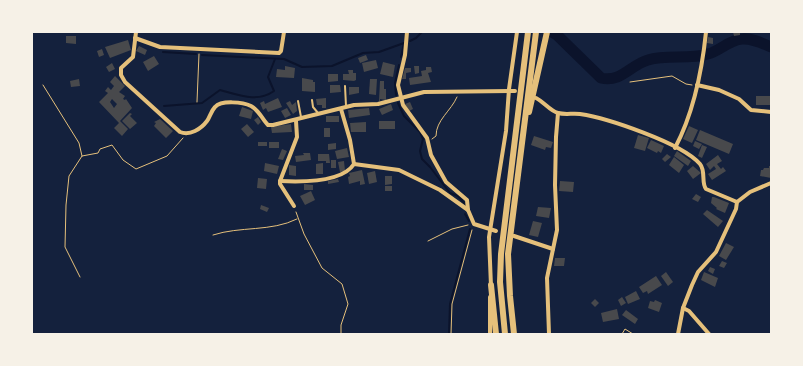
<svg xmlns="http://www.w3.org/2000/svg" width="803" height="366" font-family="Quicksand,sans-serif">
<rect width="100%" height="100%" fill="#14213d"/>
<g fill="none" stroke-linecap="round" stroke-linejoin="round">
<!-- stream -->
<g stroke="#0b132b" stroke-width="2">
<polyline points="410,41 416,38 422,32"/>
<polyline points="163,52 196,54"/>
<polyline points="202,55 284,59 302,67 332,66 363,53 379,52 404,43"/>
<polyline points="401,57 404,43"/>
<polyline points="396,95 395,83 399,65"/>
<polyline points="398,103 404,116 420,132 423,139 420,151 422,159 430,167 450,193 458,196 465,204"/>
<path d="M164 106 202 103 220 90C239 95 257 103 274 91L268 77 275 59"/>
<polyline points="465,214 469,221"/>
<polyline points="449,334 450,304 470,229"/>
</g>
<!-- river -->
<path stroke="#0b132b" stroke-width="11" d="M552 32 557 35 601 78C621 83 630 65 648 60 667 54 688 60 708 54 720 51 729 40 742 39 752 38 762 43 771 47"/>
</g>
<!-- building -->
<g fill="#48494c" fill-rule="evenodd">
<polygon points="733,32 740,32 740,35 734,36"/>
<polygon points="66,36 76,36 76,44 66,43"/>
<polygon points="708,37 713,38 713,44 707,43"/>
<polygon points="128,40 131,50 110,58 105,47"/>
<polygon points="139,46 147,50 145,55 136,51"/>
<polygon points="102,49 104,55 99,57 97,51"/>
<polygon points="366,55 368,60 360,63 358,58"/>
<polygon points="154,56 159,64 148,71 143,62"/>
<polygon points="376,60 378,68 364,72 362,63"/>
<polygon points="383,62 395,65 393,77 380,74"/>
<polygon points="112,63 115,69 109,72 106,67"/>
<polygon points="285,66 295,68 294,78 276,77 277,69 285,70"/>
<polygon points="414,66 419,66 419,73 415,74"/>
<polygon points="426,67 431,67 432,72 428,73 431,82 410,85 409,78 422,76 421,71 426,70"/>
<polygon points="405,68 411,68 411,72 406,73 406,79 402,79"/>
<polygon points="348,70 353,70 353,73 356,73 356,80 354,81 343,80 343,74 349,74"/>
<polygon points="328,74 338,74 338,81 328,82"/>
<path d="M115 76 125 86 119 92 125 96 123 99 125 100 126 99 132 108 120 121 128 129 122 136 114 128 119 123 99 102 108 93 105 91 108 87 111 90 114 86 110 82ZM112 99 117 104 114 108 110 102Z"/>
<polygon points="302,78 313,80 313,82 315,82 315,92 302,91"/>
<polygon points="79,79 80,86 71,87 70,81"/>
<polygon points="370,79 377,79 376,95 369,94"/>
<polygon points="380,81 384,81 384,89 386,89 386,100 380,99 380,101 379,101"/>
<polygon points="330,85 340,85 341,92 330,93"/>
<polygon points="349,87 359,87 359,93 349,95"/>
<rect x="756" y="96" width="15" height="9"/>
<polygon points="278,98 282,107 268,112 266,108 263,110 260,103 264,101 265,104"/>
<polygon points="326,98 326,108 322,108 322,105 317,105 316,99"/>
<polygon points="290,101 292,105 296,102 297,111 293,114 286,103"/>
<polygon points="410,102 413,109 409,111 405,104"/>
<polygon points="391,104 393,110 382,115 379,109"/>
<polygon points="242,107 253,111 251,119 239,116"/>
<polygon points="287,108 291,115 285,118 281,111"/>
<polygon points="369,108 370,115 349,118 348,110"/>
<polygon points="130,113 132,114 130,116 137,123 130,129 122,121"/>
<rect x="326" y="116" width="13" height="6"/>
<polygon points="258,117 261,122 258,125 254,120"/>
<polygon points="160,119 173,131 166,138 154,126 156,123 154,122"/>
<rect x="379" y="121" width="16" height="8"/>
<polygon points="366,122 366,132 351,132 350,123"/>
<polygon points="247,124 254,132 248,137 241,129"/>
<polygon points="291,124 292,132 272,133 271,127"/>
<polygon points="689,126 698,130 692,143 683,139"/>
<rect x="324" y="128" width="6" height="9"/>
<polygon points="700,130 733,144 729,154 696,140"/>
<polygon points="638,135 649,138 645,151 634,148"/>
<polygon points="534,136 553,142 551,148 546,147 545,150 531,145"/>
<polygon points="651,140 664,146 661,153 658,151 657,153 647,148"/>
<polygon points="695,141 702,144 699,149 693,146"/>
<rect x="258" y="142" width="9" height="4"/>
<rect x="269" y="142" width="10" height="6"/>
<polygon points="336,143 336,149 328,150 328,144"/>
<polygon points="702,145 707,147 702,158 698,156"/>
<polygon points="347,148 349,157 337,159 335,151"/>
<polygon points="282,149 287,151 283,160 278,159"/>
<polygon points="677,151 691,161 688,166 674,156"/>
<polygon points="303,153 310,153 311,160 296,162 295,156 304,155"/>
<polygon points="318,154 329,154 330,163 326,163 326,161 318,161"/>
<polygon points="667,154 671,157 665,162 662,159"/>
<polygon points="718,155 722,161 717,164 721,169 723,167 726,171 712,180 708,174 716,169 714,166 710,170 706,164"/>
<polygon points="674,157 684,165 679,173 669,165"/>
<rect x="331" y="160" width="5" height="8"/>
<polygon points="344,161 345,171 340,172 338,162"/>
<polygon points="265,163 279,166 277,174 264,171"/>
<polygon points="323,163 323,174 316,174 316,164"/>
<polygon points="289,165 296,166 296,176 289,175"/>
<polygon points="693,166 701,173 693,179 687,171"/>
<polygon points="769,166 771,166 771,178 760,176 761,170 763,170 764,168 769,168"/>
<polygon points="362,170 365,184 360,185 360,181 349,184 348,177 350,176 349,173"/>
<polygon points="375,171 377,182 369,184 367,173"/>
<polygon points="385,176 392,176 392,184 385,185"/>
<polygon points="258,178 267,179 266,189 257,188"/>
<polygon points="338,179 339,182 328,184 328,181"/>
<polygon points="560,181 574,182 573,192 559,191"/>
<polygon points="304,184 313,185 313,190 304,190"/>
<rect x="385" y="186" width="7" height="5"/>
<polygon points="311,191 315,200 305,205 300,196"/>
<polygon points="696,194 701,197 698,202 692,199"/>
<polygon points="712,197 714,197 729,203 725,213 716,209 717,208 711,203"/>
<polygon points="261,205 269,208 267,212 260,209"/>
<polygon points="538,207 551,208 549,218 536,216"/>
<polygon points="707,210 723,221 718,227 703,214"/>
<polygon points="533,221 542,223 538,237 529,235"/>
<polygon points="726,243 734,247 726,260 719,256"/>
<polygon points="555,258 565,258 564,266 554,266"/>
<polygon points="722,261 727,263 724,268 719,266"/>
<polygon points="710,267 715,269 713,274 708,271"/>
<polygon points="666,272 673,282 668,286 661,276"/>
<polygon points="704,272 718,278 715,287 701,280"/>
<polygon points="656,276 662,285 648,294 647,291 643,293 639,287"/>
<polygon points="636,291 640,299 628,304 625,297"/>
<polygon points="622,297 626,303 621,306 618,300"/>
<polygon points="595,299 599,303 595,307 591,303"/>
<polygon points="655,300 662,303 659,312 648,308 650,301 654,302"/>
<polygon points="617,309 619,319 603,322 601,313"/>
<polygon points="626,310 638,319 635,324 622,315"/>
</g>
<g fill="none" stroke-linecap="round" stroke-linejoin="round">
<!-- path -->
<g stroke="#e5c07b" stroke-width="1">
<polyline points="630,82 672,76 686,84 692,85"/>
<polyline points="43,85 79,143 82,156"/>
<polyline points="197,102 199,54"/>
<path d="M432 139 436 136C436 120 451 111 457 97"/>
<polyline points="296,212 304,234 322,268 342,284 348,304 341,325 341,334"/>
<path d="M213 235C240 226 271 232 297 219"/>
<polyline points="428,241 452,229 468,225"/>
<polyline points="80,277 65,247 66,205 69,176 82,156 98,153 100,149 112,145 123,160 136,169 167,156 183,138"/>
<polyline points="451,334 452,304 472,230"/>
<polyline points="622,334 625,329 633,334"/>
</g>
<!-- service -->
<g stroke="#e5c07b" stroke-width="2">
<polyline points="345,86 346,106"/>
<polyline points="312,100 313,107 318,113"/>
<polyline points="298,101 301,117"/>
</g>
<!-- minor -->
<g stroke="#e5c07b" stroke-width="4">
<path d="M136 32 133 57 121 68V75L125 82 180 132C190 136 201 129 207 121 210 117 211 111 215 107 221 100 243 102 251 106 259 110 262 119 268 125H273L354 105 378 104 424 92 515 91"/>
<polyline points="407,32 405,55 398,85 403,105 427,138 431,155 446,182 467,200 468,210 474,224 496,231"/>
<polyline points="135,38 160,47 279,53 281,51 284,32"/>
<polyline points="697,85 719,90 739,99 751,110 771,112"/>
<path d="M536 98C544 102 550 111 558 113 565 115 573 113 580 114 607 118 682 143 700 164 706 171 701 183 706 189L737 202"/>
<path d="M675 148C694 112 702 71 706 32"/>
<polyline points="354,164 399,170 440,190 468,210"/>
<path d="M280 181C300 182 342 183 354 164L350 140 341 109"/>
<polyline points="294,206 280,184 280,181 297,137 296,121"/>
<polyline points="514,236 553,249"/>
<polyline points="491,286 489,237 506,131 509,89 517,32"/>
<polyline points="683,308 689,311 709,334"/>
<polyline points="490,334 490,297"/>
<polyline points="549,334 547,278 557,230 555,185 556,137 558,113"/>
<polyline points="678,334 683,308 692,285 698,272 716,252 736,209 737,202 750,192 771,183"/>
</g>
<!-- primary -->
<g stroke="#e5c07b" stroke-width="6">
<polyline points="529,112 547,32"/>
<polyline points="491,285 496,334"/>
<polyline points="505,334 500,282 501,254 528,32"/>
<polyline points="514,334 510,296 508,254 536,32"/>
</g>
</g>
<!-- border -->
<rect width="803" height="366" fill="none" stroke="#f6f1e7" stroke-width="66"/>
</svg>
